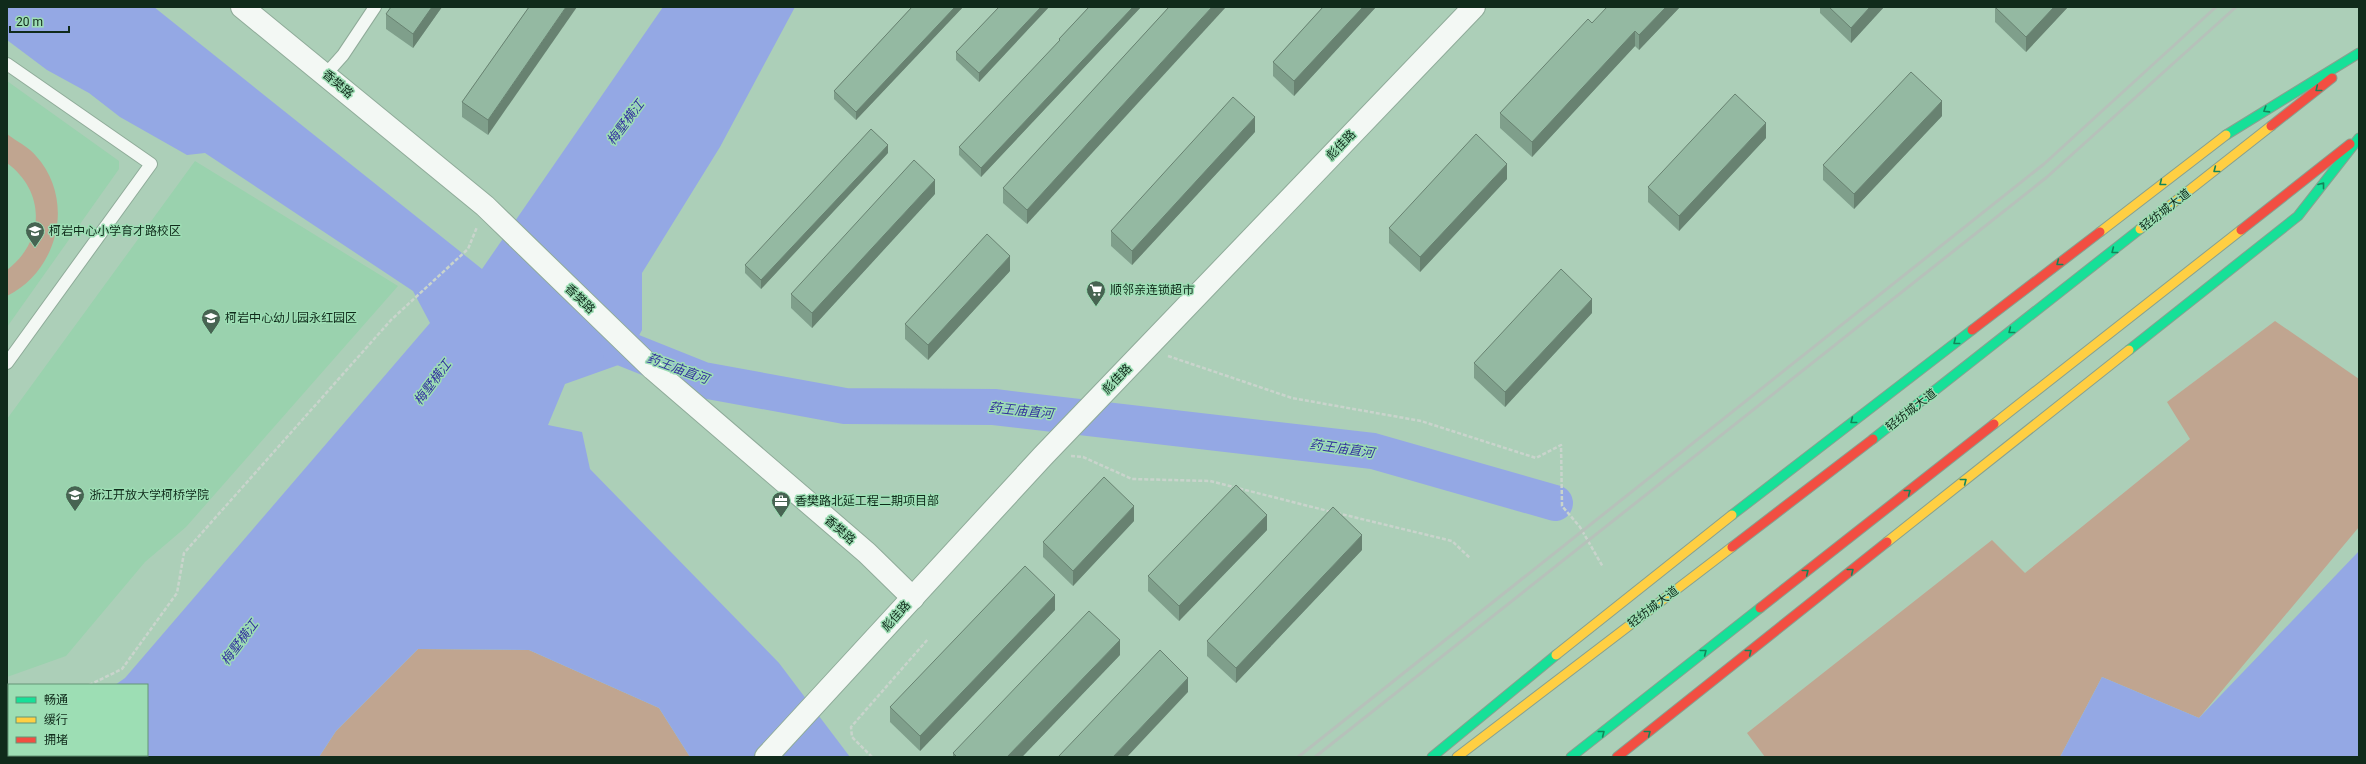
<svg xmlns="http://www.w3.org/2000/svg" width="2366" height="764" font-family="Roboto,'Noto Sans SC',sans-serif">
<rect width="100%" height="100%" fill="#accfb8"/>
<!-- built -->
<g fill="#9ad2ae">
<polygon points="7,81 119,161 119,169 7,327"/>
<polygon points="195,161 398,286 186,527 145,562 66,656 7,677 7,419"/>
</g>
<!-- green -->
<g fill="#c0a590">
<path d="M7 134C16 141 29 147 36 156 76 200 58 271 7 296V270C45 241 46 192 7 163Z"/>
<polygon points="2275,321 2359,379 2359,527 2199,718 2102,677 2060,757 1765,757 1747,733 1992,540 2025,573 2190,439 2167,402"/>
<polygon points="418,649 529,650 659,708 690,757 319,757 336,731"/>
</g>
<!-- water -->
<g fill="#94a8e4">
<polygon points="7,7 154,7 482,269 663,7 795,7 720,147 642,273 642,330 624,363 565,384 548,425 582,432 590,469 779,663 850,757 690,757 659,708 529,650 418,649 336,731 319,757 7,757 7,732 9,731 9,755 147,755 147,685 115,685 125,678 430,323 413,291 205,153 187,155 120,117 89,93 47,70 7,40"/>
<polygon points="2359,551 2359,757 2060,757 2102,677 2199,718"/>
</g>
<g fill="none" stroke-linecap="round" stroke-linejoin="round">
<!-- river -->
<polyline stroke="#94a8e4" stroke-width="36" points="618,346 703,380 845,406 994,407 1373,451 1555,503"/>
<defs>
<g id="lane">
<polyline points="7,64 151,164 7,363"/>
<polyline points="326,74 343,55 375,7"/>
</g>
<g id="street">
<polyline points="242,7 485,206 653,369 867,553 913,598"/>
<polyline points="766,757 1043,456 1474,7"/>
</g>
<g id="fast">
<polyline points="2226,135 2359,53"/>
<polyline points="2129,350 2298,216 2359,138"/>
<polyline points="1873,439 2140,229"/>
<polyline points="1732,515 1972,330"/>
<polyline points="1432,757 1556,655"/>
<polyline points="1571,757 1760,608"/>
</g>
<g id="slow">
<polyline points="2140,229 2271,126"/>
<polyline points="2100,232 2226,135"/>
<polyline points="1994,424 2241,230"/>
<polyline points="1887,542 2129,350"/>
<polyline points="1556,655 1732,515"/>
<polyline points="1457,757 1732,547"/>
</g>
<g id="jam">
<polyline points="2271,126 2332,78"/>
<polyline points="2241,230 2350,144"/>
<polyline points="1972,330 2100,232"/>
<polyline points="1732,547 1873,439"/>
<polyline points="1760,608 1994,424"/>
<polyline points="1617,757 1887,542"/>
</g>
</defs>
<!-- lane casing -->
<use href="#lane" stroke="#8fab99" stroke-width="14"/>
<!-- street casing -->
<use href="#street" stroke="#8fab99" stroke-width="24"/>
<!-- fast casing -->
<use href="#fast" stroke="#87a190" stroke-width="11"/>
<!-- slow casing -->
<use href="#slow" stroke="#87a190" stroke-width="11"/>
<!-- jam casing -->
<use href="#jam" stroke="#87a190" stroke-width="11"/>
<!-- path -->
<g stroke="#c9d4cc" stroke-width="2.5" stroke-dasharray="4 2" stroke-linecap="butt">
<polyline points="1168,356 1292,398 1421,421 1536,458 1561,445 1562,506 1580,527 1603,567"/>
<polyline points="1071,456 1083,457 1132,479 1210,481 1332,512"/>
<polyline points="1337,513 1452,541 1470,558"/>
<polyline points="89,685 122,669 177,593 184,553 391,320 468,249 477,227"/>
<polyline points="7,724 9,723"/>
<polyline points="872,757 852,737 851,727 928,639"/>
</g>
<!-- lane -->
<use href="#lane" stroke="#f3f8f4" stroke-width="12"/>
<!-- street -->
<use href="#street" stroke="#f3f8f4" stroke-width="22"/>
<!-- fast -->
<use href="#fast" stroke="#16e098" stroke-width="9"/>
<!-- slow -->
<use href="#slow" stroke="#ffcf43" stroke-width="9"/>
<!-- jam -->
<use href="#jam" stroke="#f24e42" stroke-width="9"/>
<!-- rail -->
<g stroke="#b6c1ba" stroke-width="3">
<polyline points="1298,757 2044,164 2216,7"/>
<polyline points="1315,757 2047,177 2236,7"/>
</g>
</g>
<!-- wall -->
<g fill="#7f9f8b">
<polygon points="442,7 413,48 386,29 386,14"/>
<polygon points="529,7 488,135 462,117 462,102"/>
<polygon points="912,7 963,7 856,120 834,99 834,91"/>
<polygon points="999,7 1049,7 979,82 956,60 956,52"/>
<polygon points="1089,7 1141,7 981,177 959,155 959,147 1059,42 1059,39"/>
<polygon points="1169,7 1027,224 1003,203 1003,188"/>
<polygon points="1323,7 1376,7 1294,96 1273,76 1273,62"/>
<polygon points="1680,7 1639,50 1635,46 1532,157 1500,128 1500,113 1592,23"/>
<polygon points="1820,7 1884,7 1851,43 1820,13"/>
<polygon points="1995,7 2068,7 2026,52 1995,22"/>
<polygon points="1942,116 1854,209 1823,180 1823,165"/>
<polygon points="1255,132 1132,265 1111,246 1111,231"/>
<polygon points="1766,138 1679,231 1648,202 1648,187"/>
<polygon points="888,153 761,289 745,273 745,265"/>
<polygon points="1507,179 1420,272 1389,243 1389,228"/>
<polygon points="935,194 812,328 791,308 791,294"/>
<polygon points="1010,271 928,360 905,339 905,324"/>
<polygon points="1592,313 1505,407 1474,378 1474,363"/>
<polygon points="1134,521 1073,586 1043,557 1043,542"/>
<polygon points="1267,530 1179,621 1148,591 1148,576"/>
<polygon points="1362,550 1236,683 1207,656 1207,641"/>
<polygon points="1055,610 920,751 890,722 890,707"/>
<polygon points="1120,655 1022,757 953,757 953,753"/>
</g>
<!-- shaded-wall -->
<g fill="#688271">
<polygon points="432,7 442,7 413,48 413,34"/>
<polygon points="566,7 577,7 488,135 488,120"/>
<polygon points="955,7 963,7 856,120 856,112"/>
<polygon points="1041,7 1049,7 979,82 979,73"/>
<polygon points="1133,7 1141,7 981,177 981,168"/>
<polygon points="1212,7 1226,7 1027,224 1027,210"/>
<polygon points="1363,7 1376,7 1294,96 1294,81"/>
<polygon points="1666,7 1680,7 1639,50 1639,35"/>
<polygon points="1870,7 1884,7 1851,43 1851,28"/>
<polygon points="2054,7 2068,7 2026,52 2026,37"/>
<polygon points="1635,31 1635,46 1532,157 1532,142"/>
<polygon points="1942,101 1942,116 1854,209 1854,194"/>
<polygon points="1255,117 1255,132 1132,265 1132,251"/>
<polygon points="1766,123 1766,138 1679,231 1679,216"/>
<polygon points="888,145 888,153 761,289 761,280"/>
<polygon points="1507,164 1507,179 1420,272 1420,257"/>
<polygon points="935,180 935,194 812,328 812,313"/>
<polygon points="1010,256 1010,271 928,360 928,345"/>
<polygon points="1592,299 1592,313 1505,407 1505,392"/>
<polygon points="1134,506 1134,521 1073,586 1073,571"/>
<polygon points="1267,515 1267,530 1179,621 1179,606"/>
<polygon points="1362,535 1362,550 1236,683 1236,668"/>
<polygon points="1055,595 1055,610 920,751 920,736"/>
<polygon points="1120,640 1120,655 1022,757 1007,757"/>
<polygon points="1188,678 1188,692 1127,757 1113,757"/>
</g>
<!-- building -->
<g fill="#94b9a2" stroke="#688271">
<polygon points="391,7 432,7 413,34 386,14"/>
<polygon points="529,7 566,7 488,120 462,102"/>
<polygon points="912,7 955,7 856,112 834,91"/>
<polygon points="999,7 1041,7 979,73 956,52"/>
<polygon points="1089,7 1133,7 981,168 959,147 1060,40 1059,39"/>
<polygon points="1169,7 1212,7 1027,210 1003,188"/>
<polygon points="1323,7 1363,7 1294,81 1273,62"/>
<polygon points="1607,7 1666,7 1639,35 1635,31 1532,142 1500,113 1588,19 1592,23"/>
<polygon points="1829,7 1870,7 1851,28"/>
<polygon points="1995,7 2054,7 2026,37"/>
<polygon points="1911,72 1942,101 1854,194 1823,165"/>
<polygon points="1735,94 1766,123 1679,216 1648,187"/>
<polygon points="1233,97 1255,117 1132,251 1111,231"/>
<polygon points="871,129 888,145 761,280 745,265"/>
<polygon points="1476,134 1507,164 1420,257 1389,228"/>
<polygon points="914,160 935,180 812,313 791,294"/>
<polygon points="987,234 1010,256 928,345 905,324"/>
<polygon points="1561,269 1592,299 1505,392 1474,363"/>
<polygon points="1104,477 1134,506 1073,571 1043,542"/>
<polygon points="1236,485 1267,515 1179,606 1148,576"/>
<polygon points="1333,507 1362,535 1236,668 1207,641"/>
<polygon points="1025,566 1055,595 920,736 890,707"/>
<polygon points="1089,611 1120,640 1007,757 957,757 953,753"/>
<polygon points="1160,650 1188,678 1113,757 1058,757"/>
</g>
<!-- one-way arrows -->
<defs><path id="oneway-chevron" d="M-2-3.5L2.5 0L-2 3.5" fill="none" stroke-width="1.6" stroke-linecap="round" stroke-linejoin="round"/></defs>
<g stroke="#13865a">
<use href="#oneway-chevron" transform="translate(2318 89) rotate(141)"/>
<use href="#oneway-chevron" transform="translate(2266 110) rotate(148)"/>
<use href="#oneway-chevron" transform="translate(2216 170) rotate(142)"/>
<use href="#oneway-chevron" transform="translate(2162 183) rotate(142)"/>
<use href="#oneway-chevron" transform="translate(2322 185) rotate(-52)"/>
<use href="#oneway-chevron" transform="translate(2114 251) rotate(142)"/>
<use href="#oneway-chevron" transform="translate(2059 263) rotate(142)"/>
<use href="#oneway-chevron" transform="translate(2011 331) rotate(142)"/>
<use href="#oneway-chevron" transform="translate(1956 342) rotate(142)"/>
<use href="#oneway-chevron" transform="translate(1853 421) rotate(142)"/>
<use href="#oneway-chevron" transform="translate(1964 481) rotate(-38)"/>
<use href="#oneway-chevron" transform="translate(1908 492) rotate(-38)"/>
<use href="#oneway-chevron" transform="translate(1851 571) rotate(-38)"/>
<use href="#oneway-chevron" transform="translate(1806 572) rotate(-38)"/>
<use href="#oneway-chevron" transform="translate(1704 652) rotate(-38)"/>
<use href="#oneway-chevron" transform="translate(1749 652) rotate(-38)"/>
<use href="#oneway-chevron" transform="translate(1602 733) rotate(-38)"/>
<use href="#oneway-chevron" transform="translate(1648 733) rotate(-38)"/>
</g>
<!-- icons -->
<defs>
<symbol id="school-pin" viewBox="-11 -11 22 30"><path d="M0 17L-7.5 6A9.5 9.5 0 1 1 7.5 6Z" fill="#476452" stroke="#9ddeb4"/><path d="M0-5L7-2L0 1L-7-2ZM-4 1L0 2.5L4 1V4Q0 6-4 4Z" fill="#fff"/></symbol>
<symbol id="supermarket-pin" viewBox="-11 -11 22 30"><path d="M0 17L-7.5 6A9.5 9.5 0 1 1 7.5 6Z" fill="#476452" stroke="#9ddeb4"/><path d="M-6-5.5h2.5l.6 2H6L4.5 2H-2.5L-4.4-4H-6ZM-1.5 3.2a1.3 1.3 0 1 0 .1 0ZM3 3.2a1.3 1.3 0 1 0 .1 0Z" fill="#fff"/></symbol>
<symbol id="university-pin" viewBox="-11 -11 22 30"><path d="M0 17L-7.5 6A9.5 9.5 0 1 1 7.5 6Z" fill="#476452" stroke="#9ddeb4"/><path d="M0-5L7-2L0 1L-7-2ZM-4 1L0 2.5L4 1V4Q0 6-4 4Z" fill="#fff"/></symbol>
<symbol id="office-pin" viewBox="-11 -11 22 30"><path d="M0 17L-7.5 6A9.5 9.5 0 1 1 7.5 6Z" fill="#476452" stroke="#9ddeb4"/><path d="M-6-3h4V-5.5h4V-3h4V5H-6ZM-1-4.5V-3h2v-1.5ZM-6 0V1H6V0Z" fill="#fff"/></symbol>
</defs>
<g fill-rule="evenodd">
<use href="#school-pin" x="24" y="220" width="22" height="30"/>
<use href="#supermarket-pin" x="1085" y="279" width="22" height="30"/>
<use href="#school-pin" x="200" y="307" width="22" height="30"/>
<use href="#university-pin" x="64" y="484" width="22" height="30"/>
<use href="#office-pin" x="770" y="490" width="22" height="30"/>
</g>
<g text-anchor="middle" stroke-width="3" stroke-linejoin="round" paint-order="stroke">
<!-- street labels -->
<g font-size="12" fill="#102b1b" stroke="#9ddeb4">
<text transform="translate(338 84) rotate(40)" y="4">香樊路</text>
<text transform="translate(1341 145) rotate(-46)" y="4">彪佳路</text>
<text transform="translate(2165 210) rotate(-38)" y="4">轻纺城大道</text>
<text transform="translate(580 299) rotate(44)" y="4">香樊路</text>
<text transform="translate(1117 379) rotate(-46)" y="4">彪佳路</text>
<text transform="translate(1911 410) rotate(-38)" y="4">轻纺城大道</text>
<text transform="translate(840 530) rotate(41)" y="4">香樊路</text>
<text transform="translate(1653 607) rotate(-37)" y="4">轻纺城大道</text>
<text transform="translate(896 616) rotate(-48)" y="4">彪佳路</text>
</g>
<!-- poi labels -->
<g font-size="12" fill="#102b1b" stroke="#9ddeb4" text-anchor="start">
<text x="49" y="235">柯岩中心小学育才路校区</text>
<text x="1110" y="294">顺邻亲连锁超市</text>
<text x="225" y="322">柯岩中心幼儿园永红园区</text>
<text x="89" y="499">浙江开放大学柯桥学院</text>
<text x="795" y="505">香樊路北延工程二期项目部</text>
</g>
<!-- water labels -->
<g font-size="13" font-style="italic" fill="#33329e" stroke="#9ddeb4">
<text transform="translate(625 122) rotate(-53)" y="5">梅墅横江</text>
<text transform="translate(678 368) rotate(20)" y="5">药王庙直河</text>
<text transform="translate(432 382) rotate(-53)" y="5">梅墅横江</text>
<text transform="translate(1021 410) rotate(6)" y="5">药王庙直河</text>
<text transform="translate(1342 448) rotate(8)" y="5">药王庙直河</text>
<text transform="translate(239 642) rotate(-53)" y="5">梅墅横江</text>
</g>
</g>
<!-- border -->
<rect width="2366" height="764" fill="none" stroke="#102b1b" stroke-width="16"/>
<!-- legend -->
<rect x="8" y="684" width="140" height="72" fill="#9ddeb4" stroke="#659677"/>
<rect x="16" y="697" width="20" height="6" fill="#16e098" stroke="#659677"/>
<text x="44" y="704" font-size="12" fill="#102b1b">畅通</text>
<rect x="16" y="717" width="20" height="6" fill="#ffcf43" stroke="#659677"/>
<text x="44" y="724" font-size="12" fill="#102b1b">缓行</text>
<rect x="16" y="737" width="20" height="6" fill="#f24e42" stroke="#659677"/>
<text x="44" y="744" font-size="12" fill="#102b1b">拥堵</text>
<!-- scale -->
<path d="M10 26v6h59v-6" fill="none" stroke="#102b1b" stroke-width="2"/>
<text x="16" y="26" font-size="12" fill="#102b1b" stroke="#9ddeb4" stroke-width="3" paint-order="stroke">20 m</text>
</svg>
